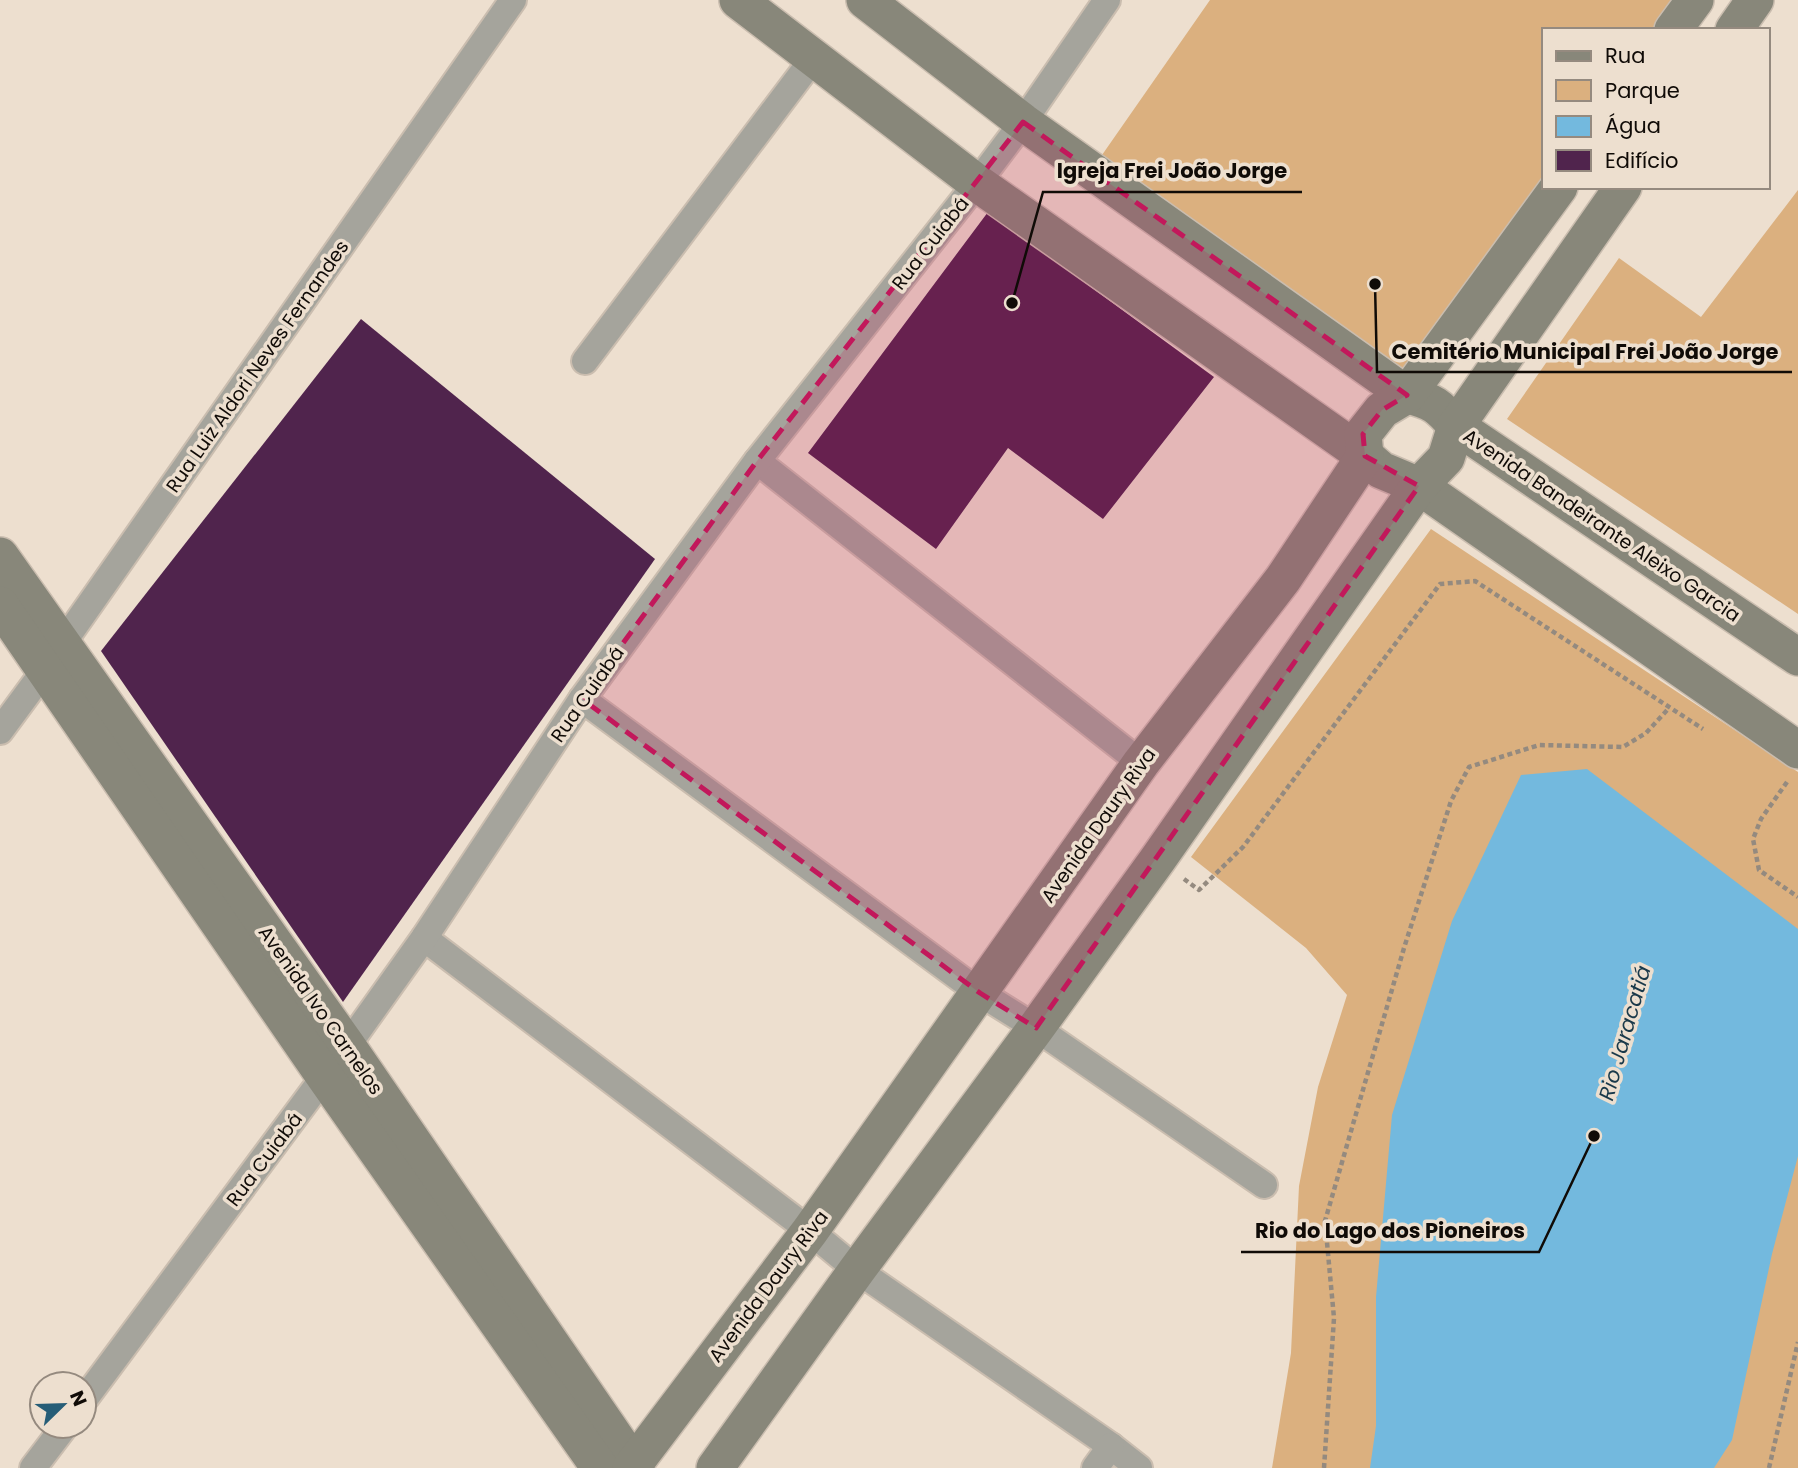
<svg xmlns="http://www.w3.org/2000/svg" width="1798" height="1468" font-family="Poppins,sans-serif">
<rect width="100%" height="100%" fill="#eddfcf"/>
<!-- green -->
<g fill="#dbb07f">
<polygon points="1210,0 1678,0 1657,30 1544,30 1544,187 1405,380 1102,155"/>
<polygon points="1798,190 1798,614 1507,419 1619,258 1701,317"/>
<polygon points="1431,529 1798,772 1798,1468 1272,1468 1291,1353 1299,1186 1318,1087 1347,995 1306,948 1191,857"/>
</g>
<!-- water -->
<polygon fill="#73b9de" points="1587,769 1798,929 1798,1156 1772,1254 1732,1440 1714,1468 1370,1468 1376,1426 1376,1297 1392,1115 1452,921 1521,775"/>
<!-- building -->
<g fill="#50244d">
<polygon points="988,212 1214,377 1103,519 1008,448 936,549 808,453"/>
<polygon points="361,319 655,559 343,1002 101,651"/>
</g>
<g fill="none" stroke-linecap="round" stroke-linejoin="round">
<defs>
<g id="street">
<polyline points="585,361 813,59"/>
<polyline points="757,461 1141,763"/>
<polyline points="582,699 980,993 1036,1028 1264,1185"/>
<polyline points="0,731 45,670 62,644 513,0"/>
<polyline points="424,938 810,1231 857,1270 1111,1446 1139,1468"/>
<polyline points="84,1400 347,1046 424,938 582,699 757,461 977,183 1023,122 1107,0"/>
<polyline points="33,1468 65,1426"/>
<polyline points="1095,1468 1111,1446"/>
</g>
<g id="secondary">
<polyline points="738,0 977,183 1365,456 1381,470 1419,486 1798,750"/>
<path d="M865 0 1023 122 1407 395C1433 401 1439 406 1456 426L1798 657"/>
<polyline points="1673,30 1695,0"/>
<polyline points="1734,30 1755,0"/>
<polyline points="0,556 347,1046 636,1468"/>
<polyline points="0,605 325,1077 600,1468"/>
<polyline points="631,1468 810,1231 1141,763 1283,579 1365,456 1363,434 1382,410 1407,395 1559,187"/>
<polyline points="715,1468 857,1270 1036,1028 1158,859 1419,486 1446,458 1456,426 1623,187"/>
</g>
</defs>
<!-- street casing -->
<use href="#street" stroke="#cabdaf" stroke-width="30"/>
<!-- secondary casing -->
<use href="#secondary" stroke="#cabdaf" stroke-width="40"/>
<!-- path -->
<g stroke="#948a7f" stroke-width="4.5" stroke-dasharray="5 3.5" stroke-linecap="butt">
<polyline points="1787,782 1761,819 1753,839 1759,870 1798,897"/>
<polyline points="1184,879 1199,890 1243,847 1440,584 1475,581 1703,729"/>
<polyline points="1324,1468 1334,1318 1325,1221 1404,948 1451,801 1469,767 1539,745 1623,747 1646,733 1669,708"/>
<polyline points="1769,1468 1798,1342"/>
</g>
<!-- street -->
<use href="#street" stroke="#a5a49c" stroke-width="26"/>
<!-- secondary -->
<use href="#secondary" stroke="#88877a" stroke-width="37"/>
</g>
<!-- marked area -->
<path fill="#c2185b" fill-opacity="0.2" stroke="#c2185b" stroke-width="5" stroke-dasharray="14 9" stroke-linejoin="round" d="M1023 122 1407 395 1382 410 1363 434 1365 456 1419 486 1036 1028 980 993 582 699 757 461Z"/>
<g text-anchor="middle" stroke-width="7" stroke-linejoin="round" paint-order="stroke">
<!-- street labels -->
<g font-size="19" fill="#100b07" stroke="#eddfcf">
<text transform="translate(930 243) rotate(-52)" y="7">Rua Cuiabá</text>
<text transform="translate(257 366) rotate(-55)" y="7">Rua Luiz Aldori Neves Fernandes</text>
<text transform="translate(1602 525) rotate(34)" y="7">Avenida Bandeirante Aleixo Garcia</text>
<text transform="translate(587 694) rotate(-55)" y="7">Rua Cuiabá</text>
<text transform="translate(1098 825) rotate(-55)" y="7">Avenida Daury Riva</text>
<text transform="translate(321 1010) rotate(55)" y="7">Avenida Ivo Carnelos</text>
<text transform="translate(264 1159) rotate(-53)" y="7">Rua Cuiabá</text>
<text transform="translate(768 1286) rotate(-53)" y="7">Avenida Daury Riva</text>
</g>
<!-- water labels -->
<g font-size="21" font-style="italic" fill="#19394a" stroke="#eddfcf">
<text transform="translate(1625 1033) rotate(-74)" y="7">Rio Jaracatiá</text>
</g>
</g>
<!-- callouts -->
<path fill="none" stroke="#100b07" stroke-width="2.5" d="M1012 303L1043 192H1302M1375 284L1377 372H1792M1594 1136L1539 1252H1241"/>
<g fill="#100b07" stroke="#eddfcf" stroke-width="2.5">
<circle cx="1012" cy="303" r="7"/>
<circle cx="1375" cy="284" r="7"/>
<circle cx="1594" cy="1136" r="7"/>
</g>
<g font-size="21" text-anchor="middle" font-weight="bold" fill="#100b07" stroke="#eddfcf" stroke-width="7" stroke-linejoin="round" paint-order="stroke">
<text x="1172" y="178">Igreja Frei João Jorge</text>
<text x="1585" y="359">Cemitério Municipal Frei João Jorge</text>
<text x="1390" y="1238">Rio do Lago dos Pioneiros</text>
</g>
<!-- legend -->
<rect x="1542" y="28" width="228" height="161" fill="#eddfcf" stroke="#958a7f" stroke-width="2"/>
<rect x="1556" y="51" width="35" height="10" fill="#88877a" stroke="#958a7f" stroke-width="2"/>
<text x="1605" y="63" font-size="21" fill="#100b07">Rua</text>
<rect x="1556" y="80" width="35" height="21" fill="#dbb07f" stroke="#958a7f" stroke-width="2"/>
<text x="1605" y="98" font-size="21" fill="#100b07">Parque</text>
<rect x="1556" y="116" width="35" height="21" fill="#73b9de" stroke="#958a7f" stroke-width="2"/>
<text x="1605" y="133" font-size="21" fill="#100b07">Água</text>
<rect x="1556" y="150" width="35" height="21" fill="#50244d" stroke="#958a7f" stroke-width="2"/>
<text x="1605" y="168" font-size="21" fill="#100b07">Edifício</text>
<!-- north arrow -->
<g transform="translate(63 1405) rotate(67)"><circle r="33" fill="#eddfcf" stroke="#958a7f" stroke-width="2"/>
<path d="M0-5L12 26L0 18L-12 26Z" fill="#265d77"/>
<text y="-10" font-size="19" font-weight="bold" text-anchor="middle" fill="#100b07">N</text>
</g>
</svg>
